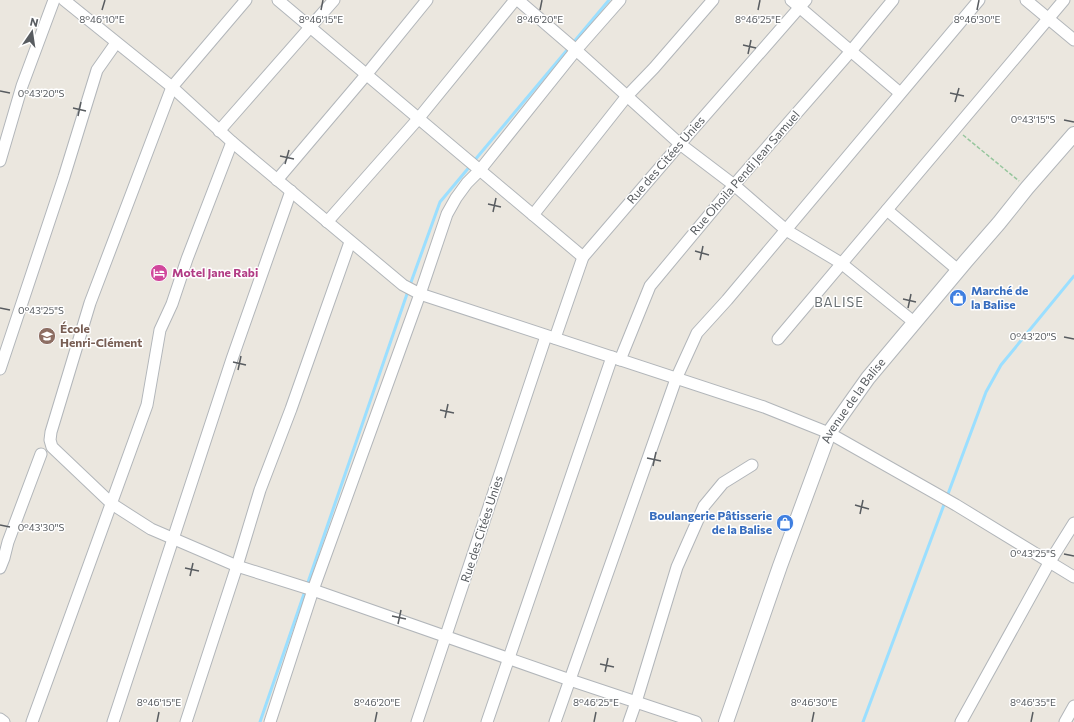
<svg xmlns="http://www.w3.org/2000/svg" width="1074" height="722" font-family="Commissioner,sans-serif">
<rect width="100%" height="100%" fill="#ebe7df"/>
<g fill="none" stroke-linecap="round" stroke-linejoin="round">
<!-- stream -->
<g stroke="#9bdfff" stroke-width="3">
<polyline points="474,161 609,0"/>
<polyline points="410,285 440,202 471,165"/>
<polyline points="260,722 408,291"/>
<polyline points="863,722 986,392 1001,365 1074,276"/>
</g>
<defs>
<g id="minor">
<polyline points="64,0 172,87 232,142 403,285 420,294 764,407 829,433 956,505 1074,577"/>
<polyline points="246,0 172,87 90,303 51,432 50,440 52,447 112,504 151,529 237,566 313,590 570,680 696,722"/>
<polyline points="278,0 583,257"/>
<polyline points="518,0 576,50 680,144 734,185 786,230 841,263 915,323"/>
<polyline points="791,0 900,93"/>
<polyline points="1026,0 1074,40"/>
<polyline points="219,131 334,0"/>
<polyline points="0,161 22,86 54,0"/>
<polyline points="277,180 366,75 427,0"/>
<polyline points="887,210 958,270"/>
<polyline points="533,215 627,96 654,68 713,0"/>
<polyline points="327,222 418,119 515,0"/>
<polyline points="555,338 583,257 680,144 806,0"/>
<polyline points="778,339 1064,0"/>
<polyline points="620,360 650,286 734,185 851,51 893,0"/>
<polyline points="0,369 64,177 97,70 116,43"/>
<polyline points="0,568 4,558 8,542 41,454"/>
<polyline points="0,719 4,722"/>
<polyline points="32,722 147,405 160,330 172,304 187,259 232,142"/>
<polyline points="113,722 232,359 291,191"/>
<polyline points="186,722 237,566 260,490 291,409 350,242"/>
<polyline points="270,722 313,590 420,294 447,214 456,198 467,183 480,170 576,50 620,0"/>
<polyline points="417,722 546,336"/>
<polyline points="487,722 612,357"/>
<polyline points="555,722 676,379 697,333 727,300 979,0"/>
<polyline points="629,722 636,702 677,567 704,506 723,483 752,465"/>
<polyline points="961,722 1049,563 1074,523"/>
<polyline points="1065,722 1074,706"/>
</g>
<g id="tertiary">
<path id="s1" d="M726 722 780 566 829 433 868 378 966 261 999 223 1027 188 1074 134"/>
</g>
</defs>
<!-- minor casing -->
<use href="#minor" stroke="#b2b6ba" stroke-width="13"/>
<!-- tertiary casing -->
<use href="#tertiary" stroke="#b2b6ba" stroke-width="16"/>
<!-- path -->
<polyline stroke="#96c69d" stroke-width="1.5" stroke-dasharray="4 2" stroke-linecap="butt" points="963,135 1019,181"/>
<!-- minor -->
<use href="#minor" stroke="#fff" stroke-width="11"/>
<!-- tertiary -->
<use href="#tertiary" stroke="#fff" stroke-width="14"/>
</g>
<!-- ticks -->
<path fill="none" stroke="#585c60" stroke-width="1.5" d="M102 10 105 0M321 10 323 0M540 10 542 0M758 10 760 0M977 10 979 0M743 45 756 48M748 54 751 40M0 91 10 93M950 93 964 96M955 102 959 88M73 108 86 111M78 116 81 102M1064 120 1074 122M280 156 294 159M285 164 289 150M488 204 501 207M493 212 496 198M695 251 709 255M700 260 703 246M903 299 916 302M0 308 10 310M908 308 911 294M1064 337 1074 339M233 362 246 365M238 370 241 356M440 410 454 413M445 418 448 404M647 458 661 461M653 466 656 452M855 505 869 509M860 514 863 500M0 525 10 527M1064 554 1074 556M185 568 199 571M190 576 193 563M392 616 406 619M398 624 401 610M600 664 614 667M605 672 608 658M157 722 159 712M375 722 377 712M594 722 596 712M812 722 814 712M1031 722 1033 712"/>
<!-- icons -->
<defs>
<symbol id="hotel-disc" viewBox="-11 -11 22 22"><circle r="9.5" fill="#d1479c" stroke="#fff"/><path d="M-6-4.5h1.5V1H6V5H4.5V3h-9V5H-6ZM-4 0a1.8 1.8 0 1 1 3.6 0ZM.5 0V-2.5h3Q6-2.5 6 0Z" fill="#fff"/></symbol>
<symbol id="shop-disc" viewBox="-11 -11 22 22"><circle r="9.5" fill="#3f7fe0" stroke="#fff"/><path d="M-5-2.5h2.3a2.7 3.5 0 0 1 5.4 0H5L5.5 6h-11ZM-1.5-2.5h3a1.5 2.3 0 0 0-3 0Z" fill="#fff"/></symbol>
<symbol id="school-disc" viewBox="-11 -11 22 22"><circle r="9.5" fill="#8d6e63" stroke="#fff"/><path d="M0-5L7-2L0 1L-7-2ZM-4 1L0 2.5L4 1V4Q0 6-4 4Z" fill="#fff"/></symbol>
</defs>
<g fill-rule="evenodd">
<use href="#hotel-disc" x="149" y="263" width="20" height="20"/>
<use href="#shop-disc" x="948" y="288" width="20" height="20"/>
<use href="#school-disc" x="37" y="326" width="20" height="20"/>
<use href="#shop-disc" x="775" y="513" width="20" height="20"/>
</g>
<g text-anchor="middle" stroke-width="3" stroke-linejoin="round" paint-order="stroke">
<!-- street labels -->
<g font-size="12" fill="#585c60" stroke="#fff">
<text transform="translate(666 160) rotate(-49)" y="4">Rue des Citées Unies</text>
<text transform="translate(745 173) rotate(-49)" y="4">Rue Ohoila Pendi Jean Samuel</text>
<text dy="4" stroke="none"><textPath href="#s1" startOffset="347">Avenue de la Balise</textPath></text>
<text transform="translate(482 529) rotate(-72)" y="4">Rue des Citées Unies</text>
</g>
<!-- hotel labels -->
<g font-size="12" font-weight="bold" fill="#b23c85" stroke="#fff" text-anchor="start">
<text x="172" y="277">Motel Jane Rabi</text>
</g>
<!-- shop labels -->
<g font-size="12" font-weight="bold" fill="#366cbe" stroke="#fff" text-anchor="start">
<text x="971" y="295">Marché de<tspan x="971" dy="14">la Balise</tspan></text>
<text x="772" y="520" text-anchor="end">Boulangerie Pâtisserie<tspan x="772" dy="14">de la Balise</tspan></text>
</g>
<!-- education labels -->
<g font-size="12" font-weight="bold" fill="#785e54" stroke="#fff" text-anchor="start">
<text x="60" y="333">École<tspan x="60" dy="14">Henri-Clément</tspan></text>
</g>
<!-- neighbourhood labels -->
<g font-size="13" letter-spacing="1" fill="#696f72" stroke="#fff">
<text x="839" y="307">BALISE</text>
</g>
</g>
<g font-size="10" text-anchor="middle" fill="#585c60" stroke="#fff" stroke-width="3" stroke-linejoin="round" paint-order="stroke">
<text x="102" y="23">8°46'10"E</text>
<text x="321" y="23">8°46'15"E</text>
<text x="540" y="23">8°46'20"E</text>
<text x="758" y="23">8°46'25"E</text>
<text x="977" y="23">8°46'30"E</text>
<text x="41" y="97">0°43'20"S</text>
<text x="1033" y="123">0°43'15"S</text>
<text x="41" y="314">0°43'25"S</text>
<text x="1033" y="340">0°43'20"S</text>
<text x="41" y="531">0°43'30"S</text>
<text x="1033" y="557">0°43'25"S</text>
<text x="159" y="706">8°46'15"E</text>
<text x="377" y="706">8°46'20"E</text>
<text x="596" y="706">8°46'25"E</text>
<text x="814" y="706">8°46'30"E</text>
<text x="1033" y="706">8°46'35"E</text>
</g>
<!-- north arrow -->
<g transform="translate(32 32) rotate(13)" stroke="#ffffff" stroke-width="3" paint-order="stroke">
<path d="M0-3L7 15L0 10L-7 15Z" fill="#585c60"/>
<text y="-6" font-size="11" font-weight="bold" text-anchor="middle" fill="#585c60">N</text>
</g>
</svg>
